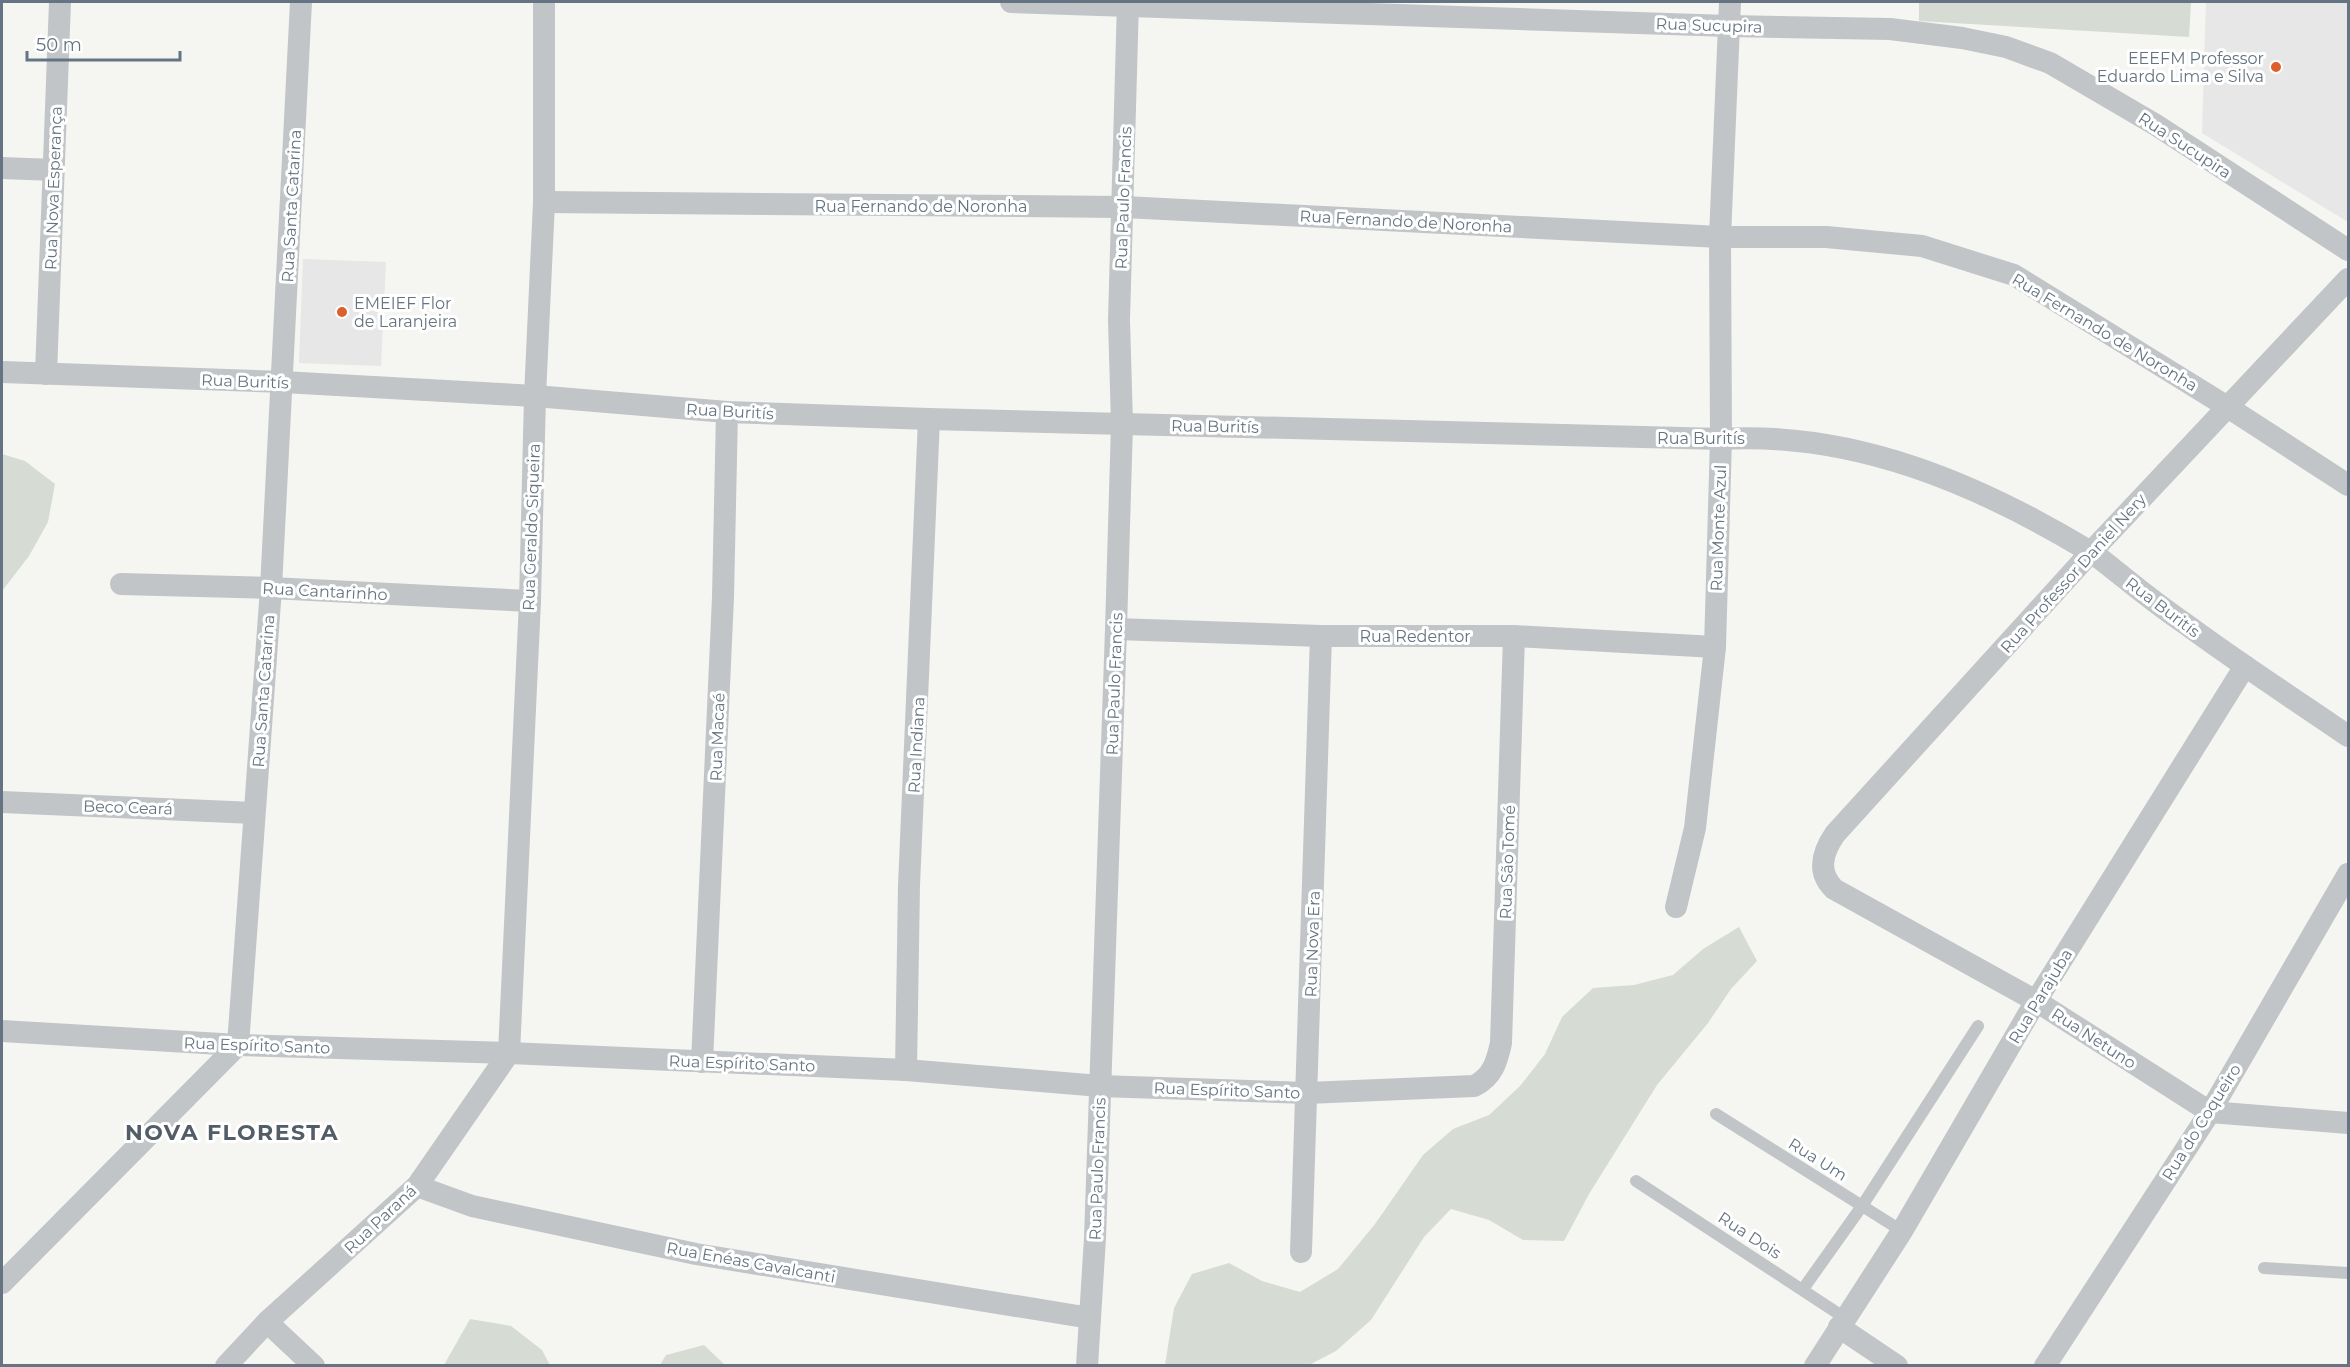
<svg xmlns="http://www.w3.org/2000/svg" width="2350" height="1367" font-family="Montserrat,sans-serif">
<rect width="100%" height="100%" fill="#f5f6f2"/>
<!-- built -->
<g fill="#e6e7e6">
<polygon points="2206,2 2348,2 2348,222 2202,133"/>
<polygon points="303,259 386,262 381,366 299,363"/>
</g>
<!-- green -->
<g fill="#d6dcd3">
<polygon points="1919,2 2191,2 2189,37 1919,21"/>
<polygon points="2,454 25,461 55,484 48,522 29,556 2,591"/>
<polygon points="1739,927 1757,961 1731,989 1708,1023 1657,1085 1589,1194 1564,1241 1523,1240 1489,1220 1451,1209 1424,1237 1371,1320 1336,1351 1309,1365 1165,1365 1174,1308 1192,1274 1229,1263 1262,1281 1300,1292 1338,1269 1375,1224 1423,1155 1453,1129 1489,1115 1520,1086 1545,1054 1562,1017 1593,988 1634,985 1673,975 1703,949"/>
<polygon points="470,1319 511,1326 542,1350 550,1365 444,1365"/>
<polygon points="704,1345 725,1365 660,1365 666,1355"/>
</g>
<g fill="none" stroke-linecap="round" stroke-linejoin="round">
<!-- lane -->
<g stroke="#c1c5c8" stroke-width="12">
<polyline points="1716,1114 1902,1231"/>
<polyline points="1636,1181 1845,1318"/>
<polyline points="2264,1268 2348,1273"/>
<polyline points="1803,1289 1862,1206 1978,1026"/>
</g>
<!-- street -->
<g stroke="#c1c5c8" stroke-width="22">
<polyline points="1011,2 1729,26 1890,29 1962,38 2006,47 2050,63 2156,125 2348,250"/>
<polyline points="2,168 54,170"/>
<polyline points="544,202 1124,207 1720,237 1826,237 1922,246 2014,275 2226,406 2348,485"/>
<path d="M2348 279 2091 552 1835 834C1822 853 1817 872 1834 889L2036 1001 2210 1112 2348 1123"/>
<path d="M2 372 283 382 535 396 727 412 929 419 1721 439C1854 431 1978 484 2089 551 2101 558 2111 568 2122 576 2143 593 2165 610 2187 625 2240 664 2294 699 2348 736"/>
<polyline points="46,374 60,2"/>
<polyline points="121,584 271,588 530,601"/>
<polyline points="1116,629 1321,636 1514,636 1715,647"/>
<polyline points="2,802 254,813"/>
<polyline points="1676,907 1695,828 1715,647 1721,439 1720,237 1730,2"/>
<path d="M2 1031 238 1045 509 1053 906 1070 1100 1086 1307 1093 1474 1086C1493 1077 1497 1061 1501 1043L1514 636"/>
<polyline points="702,1062 723,597 727,412"/>
<polyline points="906,1070 909,886 929,419"/>
<polyline points="417,1186 472,1206 696,1254 1090,1318"/>
<polyline points="1301,1252 1321,636"/>
<polyline points="2,1283 238,1045 271,588 301,2"/>
<polyline points="267,1322 314,1366"/>
<polyline points="1839,1327 1897,1366"/>
<polyline points="226,1366 267,1322 417,1186 509,1053 530,601 535,396 544,202 544,2"/>
<polyline points="1087,1366 1095,1238 1116,629 1122,424 1119,320 1128,2"/>
<polyline points="1815,1366 1902,1231 2036,1001 2245,666"/>
<polyline points="2045,1366 2210,1112 2348,874"/>
</g>
</g>
<!-- markers -->
<g fill="#dd5f2b" stroke="#fff" stroke-width="2">
<circle cx="2276" cy="67" r="6"/>
<circle cx="342" cy="312" r="6"/>
</g>
<g text-anchor="middle" stroke-width="6" stroke-linejoin="round" paint-order="stroke">
<!-- street labels -->
<g font-size="16" fill="#657482" stroke="#fff">
<text transform="translate(1709 25) rotate(2)" y="6">Rua Sucupira</text>
<text transform="translate(2185 145) rotate(33)" y="6">Rua Sucupira</text>
<text transform="translate(53 188) rotate(-88)" y="6">Rua Nova Esperança</text>
<text transform="translate(1123 198) rotate(-88)" y="6">Rua Paulo Francis</text>
<text transform="translate(291 206) rotate(-87)" y="6">Rua Santa Catarina</text>
<text x="921" y="212">Rua Fernando de Noronha</text>
<text transform="translate(1406 221) rotate(3)" y="6">Rua Fernando de Noronha</text>
<text transform="translate(2105 332) rotate(31)" y="6">Rua Fernando de Noronha</text>
<text transform="translate(245 381) rotate(2)" y="6">Rua Buritís</text>
<text transform="translate(730 411) rotate(3)" y="6">Rua Buritís</text>
<text transform="translate(1215 426) rotate(1)" y="6">Rua Buritís</text>
<text x="1701" y="444">Rua Buritís</text>
<text transform="translate(531 527) rotate(-88)" y="6">Rua Geraldo Siqueira</text>
<text transform="translate(1718 528) rotate(-88)" y="6">Rua Monte Azul</text>
<text transform="translate(2073 573) rotate(-48)" y="6">Rua Professor Daniel Nery</text>
<text transform="translate(325 591) rotate(3)" y="6">Rua Cantarinho</text>
<text transform="translate(2163 607) rotate(37)" y="6">Rua Buritís</text>
<text x="1415" y="642">Rua Redentor</text>
<text transform="translate(1114 684) rotate(-88)" y="6">Rua Paulo Francis</text>
<text transform="translate(263 691) rotate(-86)" y="6">Rua Santa Catarina</text>
<text transform="translate(717 737) rotate(-88)" y="6">Rua Macaé</text>
<text transform="translate(916 745) rotate(-87)" y="6">Rua Indiana</text>
<text transform="translate(128 807) rotate(2)" y="6">Beco Ceará</text>
<text transform="translate(1507 862) rotate(-88)" y="6">Rua São Tomé</text>
<text transform="translate(1312 944) rotate(-88)" y="6">Rua Nova Era</text>
<text transform="translate(2040 996) rotate(-59)" y="6">Rua Parajuba</text>
<text transform="translate(2094 1038) rotate(33)" y="6">Rua Netuno</text>
<text transform="translate(257 1045) rotate(2)" y="6">Rua Espírito Santo</text>
<text transform="translate(742 1063) rotate(2)" y="6">Rua Espírito Santo</text>
<text transform="translate(1227 1090) rotate(2)" y="6">Rua Espírito Santo</text>
<text transform="translate(2201 1122) rotate(-58)" y="6">Rua do Coqueiro</text>
<text transform="translate(1818 1159) rotate(32)" y="6">Rua Um</text>
<text transform="translate(1097 1169) rotate(-88)" y="6">Rua Paulo Francis</text>
<text transform="translate(380 1219) rotate(-43)" y="6">Rua Paraná</text>
<text transform="translate(1750 1235) rotate(33)" y="6">Rua Dois</text>
<text transform="translate(751 1262) rotate(10)" y="6">Rua Enéas Cavalcanti</text>
</g>
<!-- poi labels -->
<g font-size="16" fill="#657482" stroke="#fff" text-anchor="end">
<text x="2264" y="64">EEEFM Professor<tspan x="2264" dy="18">Eduardo Lima e Silva</tspan></text>
<text x="354" y="309" text-anchor="start">EMEIEF Flor<tspan x="354" dy="18">de Laranjeira</tspan></text>
</g>
<!-- district labels -->
<g font-size="22" font-weight="bold" letter-spacing="1.5" fill="#535d68" stroke="#fff">
<text x="232" y="1140">NOVA FLORESTA</text>
</g>
</g>
<!-- border -->
<rect width="2350" height="1367" fill="none" stroke="#657482" stroke-width="6"/>
<!-- scale -->
<path d="M27 51v9h153v-9" fill="none" stroke="#657482" stroke-width="3"/>
<text x="36" y="51" font-size="18" fill="#657482" stroke="#ffffff" stroke-width="4.5" paint-order="stroke">50 m</text>
</svg>
